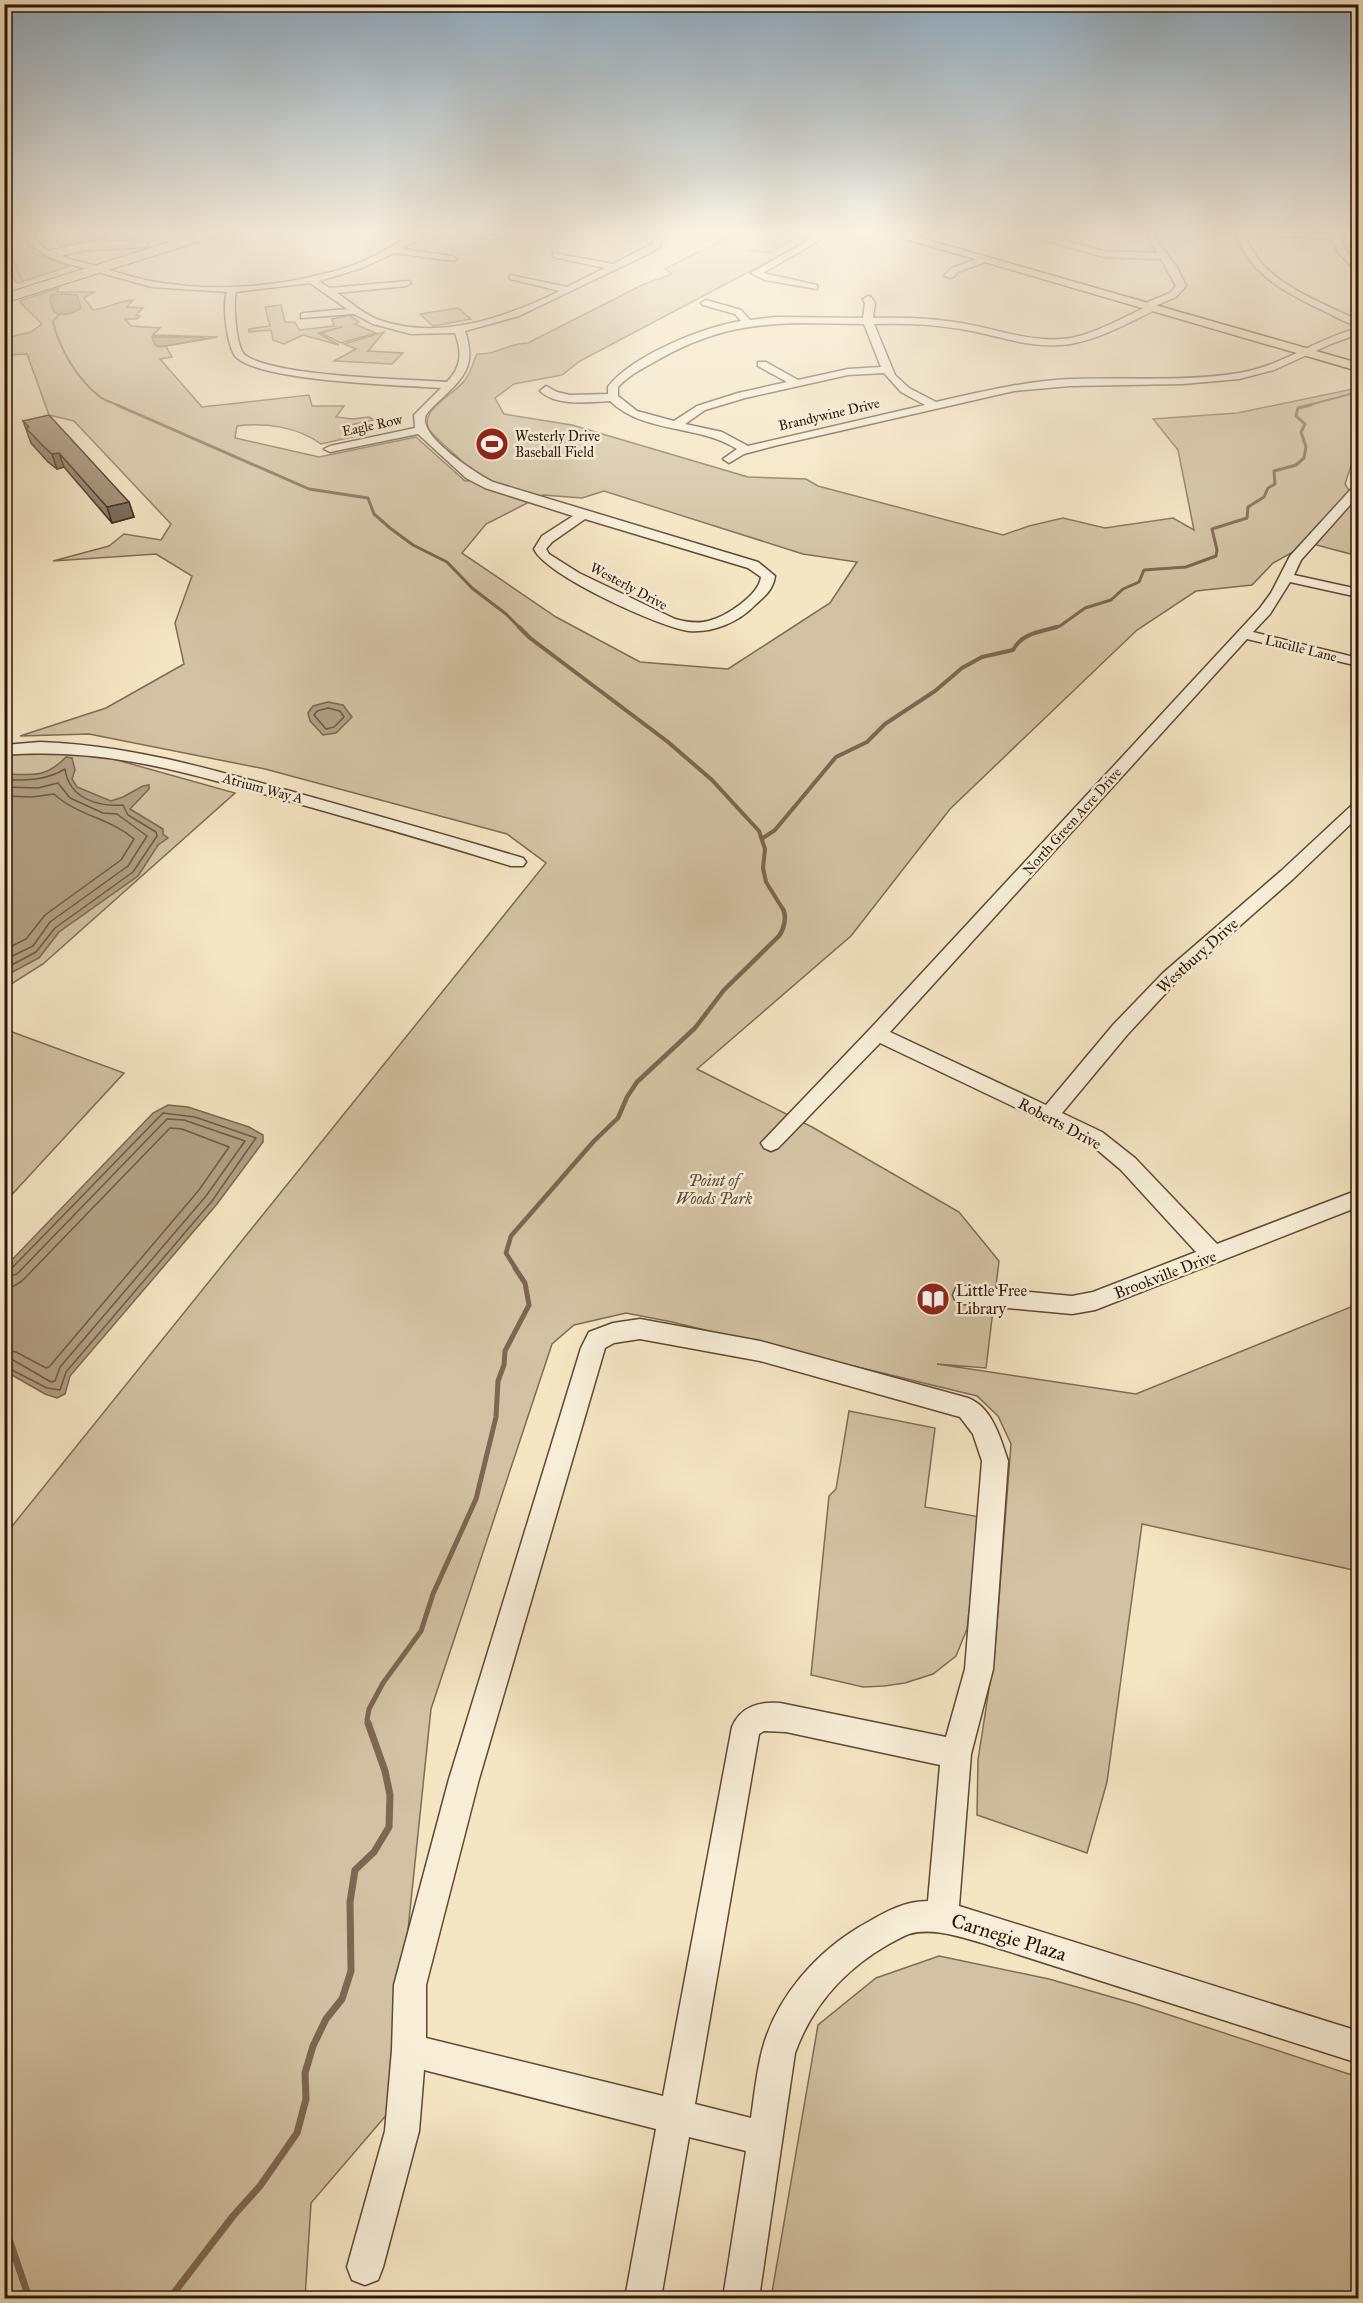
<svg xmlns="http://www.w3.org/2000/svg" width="1363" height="2303" font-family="'IM FELL Great Primer',serif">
<rect width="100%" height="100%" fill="#f4e5c3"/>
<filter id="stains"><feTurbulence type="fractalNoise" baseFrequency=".00333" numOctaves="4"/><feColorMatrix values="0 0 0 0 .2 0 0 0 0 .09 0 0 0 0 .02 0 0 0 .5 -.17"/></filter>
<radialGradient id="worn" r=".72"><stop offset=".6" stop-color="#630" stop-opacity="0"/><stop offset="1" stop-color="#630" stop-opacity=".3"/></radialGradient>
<!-- green -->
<g fill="#d2c2a3" stroke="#806c54" stroke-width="1.5" fill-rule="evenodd">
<polygon points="4,230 21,230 22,239 34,253 68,267 17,283 5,264"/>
<path d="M741 230H828L580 361 562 375 514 384 495 398 504 414 572 425 748 477 806 479 818 486 1003 535 1029 526 1063 518 1105 528 1173 518 1194 530 1178 450 1153 419 1237 413 1358 388V445L1345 484 1358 506V556L1309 543 1273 563 1252 585 1196 591 1137 630 950 809 851 936 697 1069 812 1127 959 1212 999 1261 986 1368 937 1364 1136 1394 1358 1304V1571L1142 1524 1107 1782 1087 1853 977 1815 978 1760 995 1650 1011 1444 998 1416 977 1396 672 1322 626 1313 574 1325 552 1344 431 1709 389 2112 311 2203 305 2298H5V1535L546 863 507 834 265 769 89 734 20 736 106 708 184 664 175 623 192 576 156 554 53 561 109 546 124 534 161 540 171 524 74 421 49 415 27 354 5 355V338L31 332 42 324 19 301 59 288 57 292H94L84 298 93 310C107 308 119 301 133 300L127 307 143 308 136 315 140 316 137 319H125L131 326 160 328 153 335 218 337 166 346 172 357 160 359 202 407 309 395 312 406H344L336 417 353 419 369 417 374 420 341 427 352 437 321 444C298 427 264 422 237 426L235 438 319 457 416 437 465 481 477 480C466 461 446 449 432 433 413 412 455 395 465 380 471 373 473 362 477 354 498 355 507 343 528 343L642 285 672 274 665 269ZM604 491 803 554 857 562 830 603 728 669 640 662 556 617 462 553 486 524 543 495 582 498Z"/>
<polygon points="281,305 285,322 295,322 299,330 334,326 332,319 349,315 359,322 355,324 376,333 341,343 321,333 342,327 318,333 339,345 303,335 284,344 273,340 271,330 249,332 249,329 270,326 265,307"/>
<polygon points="458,308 471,319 433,326 420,314"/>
<polygon points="384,332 368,351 403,353 392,364 334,361 356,349 344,344"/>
<polygon points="48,751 92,753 235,793 43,964 5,988 5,754"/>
<polygon points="4,1029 124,1073 5,1202 4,1202"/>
<polygon points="849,1411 935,1428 925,1507 980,1517 967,1629 956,1656 933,1674 905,1683 884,1686 863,1687 811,1675 829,1496 836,1489"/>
<polygon points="939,1956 1049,1979 1136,2004 1358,2077 1358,2298 771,2298 818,2025 876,1978"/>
</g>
<!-- water -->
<g fill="#b09e82" stroke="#7c6750" stroke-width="1.5">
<polygon points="55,230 99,230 104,232 107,238 61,247 52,237"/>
<polygon points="780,230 810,230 769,253 750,251"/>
<path d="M64 294 77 295 81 308C73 313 62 317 54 312L50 301 51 295Z"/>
<polygon points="152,337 200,337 205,339 159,347 155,345"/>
<polygon points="328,702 343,705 352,717 336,733 323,735 310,721 308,713 313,706"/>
<path d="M66 757 72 758 75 770 72 779 77 787 111 801 123 797 143 786 149 785V789L130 809 163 829V834L168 838 158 845 138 876 59 932 39 958 5 976V774C32 775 46 778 66 757Z"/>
<polygon points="168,1105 188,1107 249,1127 263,1135 263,1142 217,1204 70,1376 65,1394 57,1398 45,1394 5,1371 5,1267 153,1113"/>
</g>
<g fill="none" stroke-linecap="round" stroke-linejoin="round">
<!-- shore -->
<g stroke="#6e5a44" stroke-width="1.5">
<polygon points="328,708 340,711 344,717 334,727 326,729 314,715 317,711"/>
<path d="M4 780C27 780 45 781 65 769 69 798 97 807 123 805L128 815 156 832 157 836 133 872 55 928 36 952 4 969"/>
<polyline points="4,787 38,788 58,783 70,798 103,813 117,814 147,836 128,866 50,922 33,946 4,960"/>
<path d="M4 796 32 797 54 794C78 816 110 818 134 839L121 860 45 915 26 939 4 950"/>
<polyline points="4,1271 11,1269 163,1113 195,1117 256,1138 212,1201 66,1372 60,1390 47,1388 4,1366"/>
<polyline points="4,1278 17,1274 167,1119 184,1120 245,1141 206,1196 60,1367 55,1381 51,1382 13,1360 4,1359"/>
<polyline points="4,1287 14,1286 22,1281 170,1128 182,1129 229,1147 199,1190 49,1367 46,1368 16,1352 4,1350"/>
</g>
<!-- stream-far5 -->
<g stroke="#7c6750" stroke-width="2">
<polyline points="4,243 23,282"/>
<path d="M62 312 53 321C58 347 78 380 99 396 105 401 114 403 120 406"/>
<polyline points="1305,406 1358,392"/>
</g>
<!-- stream-far4 -->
<g stroke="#7c6750" stroke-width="3">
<polyline points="117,405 309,489 368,498 374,514 390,528 413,545 447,562 472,588 506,614 520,628"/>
<polyline points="1052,628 1060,626 1085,608 1111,600 1123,589 1139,582 1144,570 1186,567 1216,556 1217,550 1212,529 1247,518 1248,507 1264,497 1268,488 1275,484 1274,471 1296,465 1304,458 1306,447 1301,432 1305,424 1296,416 1298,408 1311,405"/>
</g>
<!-- stream-far3 -->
<g stroke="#7c6750" stroke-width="4">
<polyline points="519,627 530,638 668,742 712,780 759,831 765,849 763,868 766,882 784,911"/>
<path d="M763 838 775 830 836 757 867 742 885 724 935 691 962 668 982 657 1013 650C1022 633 1040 632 1057 627"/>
</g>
<!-- stream-far2 -->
<path stroke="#7c6750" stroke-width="4.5" d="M516 1269 506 1253 511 1236 594 1141 618 1118 627 1097 637 1082 695 1028 724 990 779 936C784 929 787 917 783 909"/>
<!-- stream-far1 -->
<polyline stroke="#7c6750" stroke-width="5" points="369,1725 367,1720 369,1709 383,1683 421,1631 433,1594 476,1499 496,1417 498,1381 504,1365 505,1351 529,1305 525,1283 515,1268"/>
<!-- stream -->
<g stroke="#7c6750" stroke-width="7">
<polyline points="4,2224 29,2298"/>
<polyline points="170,2298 233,2216 260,2186 297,2133 306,2099 305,2073 313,2046 326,2019 342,1999 351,1971 350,1902 355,1870 374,1852 389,1827 390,1795 385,1771 368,1723"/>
</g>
<defs>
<g id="minor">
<path d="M26 230H34C34 253 71 259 89 264 109 269 129 277 150 281 209 292 270 288 327 273 346 269 365 261 382 252 398 244 413 230 431 230L402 249 452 256 457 259 455 261 394 253 362 268 319 281 329 288 409 281 411 283 406 286 337 293C351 302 363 314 379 320 440 341 504 318 560 291L510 279V275L567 287 605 268 553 257V253L613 264 652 244 656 235 653 230H662L664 235 659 247 650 253 519 316 465 331C477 367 463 378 439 401 435 405 429 410 426 415 416 435 477 474 493 482L758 562 775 576C773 590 765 596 755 605 739 622 713 633 689 631 659 627 545 575 534 549L542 536 573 516 485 488 466 478 418 434 330 452 324 449 330 446 415 428 414 415 441 388C400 385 266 382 237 358 227 349 222 305 227 292L152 287 65 263 47 256 32 246 26 238ZM310 283 347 309 304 313 301 314V318L354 314 373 324 411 334 455 333C462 352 462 366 447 382 406 379 274 377 245 355 236 348 233 303 236 292ZM585 519 748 568 761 577C759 595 726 617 708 621 697 624 686 622 675 619L579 573 549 554 546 549 552 542Z"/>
<polygon points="455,230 474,230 499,237 495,240"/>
<polygon points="584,230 577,234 573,231 573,230"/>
<polygon points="826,230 837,230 763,273 817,285 817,289 765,280 751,273"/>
<path d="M1009 230H1024L1104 251 1157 253 1147 235 1150 230H1159L1155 235 1156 240 1177 267 1186 286 1176 297 1155 306V310C1128 323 1100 339 1070 344 1032 350 998 335 961 329 932 324 903 323 874 324L895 375 909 388 936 402C981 392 1025 381 1071 379 1127 377 1183 382 1239 373 1281 366 1317 339 1358 328V334L1331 344 1274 370 1239 379 1183 384 1070 386 1014 391 778 445 744 454 729 463 723 459 737 449C697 424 644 434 610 401 589 402 557 407 540 391L546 386 557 392 570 395 608 394V387C631 356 703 327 741 321L735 314 703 305 701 303 706 300 741 310 750 320 776 317 863 318 865 303 863 299 868 296 871 297 875 303 873 318C903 317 932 318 961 323 998 329 1033 344 1071 338 1096 333 1120 319 1144 308L1141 306 1143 304 1170 293 1176 286 1161 259 1104 257ZM801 323 864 324 881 367 848 369 798 380 766 362H758V366L787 382 738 393 697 406 674 421 637 411 618 396V387C629 375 642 369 656 361 705 333 744 324 801 323ZM884 373 901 392 925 405 748 446 722 432 685 424 705 410 745 398 848 375Z"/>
<path d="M1217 230 1330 234 1329 230H1337L1345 249 1358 263V271L1355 270 1338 252 1332 239 1245 234C1259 281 1318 301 1358 320V326C1348 324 1338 318 1328 313 1292 296 1248 275 1236 234Z"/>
<polygon points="982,257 985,258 985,262 958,272 952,278 944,276 952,268"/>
<polygon points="1358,485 1358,496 1301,560 1294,575 1358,589 1358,597 1290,582 1270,614 1253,632 1358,658 1358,666 1247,639 890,1032 1046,1105 1113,1025 1163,973 1281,871 1352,805 1358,803 1358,817 1293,879 1177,981 1127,1035 1062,1113 1102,1132 1135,1158 1217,1244 1358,1190 1358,1207 1095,1310 1072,1314 964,1304 956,1302 953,1295 956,1288 964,1286 1072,1296 1093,1292 1196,1252 1121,1170 1088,1142 880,1043 778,1148 771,1151 764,1148 761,1143 870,1029 1260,608 1271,593 1290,556 1354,486"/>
<path d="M40 742C127 745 207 768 290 791 368 813 446 835 523 858L526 862 523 866H511C434 842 356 820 278 798 184 772 104 747 4 755V745Z"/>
<path d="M640 1319 760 1341 968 1398C992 1407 1001 1439 1008 1461L993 1669 971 1754 959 1906 1358 2031V2063L982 1943C960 1937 932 1927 909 1934 903 1936 895 1941 889 1944 845 1969 812 2006 795 2053L759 2298H723L746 2151 689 2137 661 2298H625L656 2129 424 2070 419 2131 383 2267 378 2280 365 2285 352 2280 347 2267 385 2131 392 2050 394 1985 449 1779 581 1348 589 1332 613 1323ZM640 1339 760 1361 960 1417 973 1434 982 1461 965 1669 946 1737 780 1703C759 1701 740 1707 732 1727L663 2096 426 2038V1985L479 1779 605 1348 614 1343ZM764 1731 786 1732 940 1765 928 1901C905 1901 887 1911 868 1922 818 1949 774 1998 761 2055 756 2076 754 2097 751 2118L695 2104 759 1734Z"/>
</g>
<polygon id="major" points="875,230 893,230 1358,363 1358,371"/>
<g id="highway">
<polygon points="207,230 227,230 226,233 4,303 4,294"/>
<polygon points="141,240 148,244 146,247 84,251 51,258 44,254 46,251 84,243"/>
</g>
</defs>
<!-- minor casing -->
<use href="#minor" stroke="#5f4934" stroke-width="3"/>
<!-- major casing -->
<use href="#major" stroke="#2d1505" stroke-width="3"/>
<!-- highway casing -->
<use href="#highway" stroke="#2d1505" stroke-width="2"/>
<!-- minor -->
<use href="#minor" fill="#f8eed8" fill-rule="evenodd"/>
<!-- major -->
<use href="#major" fill="#f4e5c3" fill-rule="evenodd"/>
<!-- highway -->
<use href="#highway" fill="#f4e5c3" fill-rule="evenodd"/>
</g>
<!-- wall -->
<polygon fill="#7f6f59" stroke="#2d1505" stroke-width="1.5" points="23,421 129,502 134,517 112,523 64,467 57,469 48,462 31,443"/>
<!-- shaded-wall -->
<g fill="#685a49" stroke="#2d1505" stroke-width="1.5">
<polygon points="59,453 64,467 57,469 52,454"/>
<polygon points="129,502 134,517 112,523 107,507"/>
</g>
<!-- building -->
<polygon fill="#948168" stroke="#2d1505" stroke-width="1.5" points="49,415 129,502 107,507 59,453 52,454 44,447 26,428 29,427 23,421"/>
<!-- sky -->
<linearGradient id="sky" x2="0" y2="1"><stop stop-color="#91abbf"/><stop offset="0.42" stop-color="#faf3e4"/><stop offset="1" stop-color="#faf3e4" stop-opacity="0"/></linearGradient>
<rect width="1363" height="553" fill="url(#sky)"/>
<!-- icons -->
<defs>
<symbol id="stadium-disc" viewBox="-11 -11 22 22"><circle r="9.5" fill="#8f2418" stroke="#f8eed8"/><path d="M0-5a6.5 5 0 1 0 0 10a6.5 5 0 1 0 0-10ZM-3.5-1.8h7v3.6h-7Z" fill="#fff"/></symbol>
<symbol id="library-disc" viewBox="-11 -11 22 22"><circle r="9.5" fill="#8f2418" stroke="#f8eed8"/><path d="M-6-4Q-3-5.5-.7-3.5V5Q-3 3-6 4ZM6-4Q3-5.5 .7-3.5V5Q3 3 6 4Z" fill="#fff"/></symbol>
</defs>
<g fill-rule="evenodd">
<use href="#stadium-disc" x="473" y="425" width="38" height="38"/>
<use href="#library-disc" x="914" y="1280" width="38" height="38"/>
</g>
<g text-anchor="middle" stroke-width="5" stroke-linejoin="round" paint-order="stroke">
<!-- far-street labels -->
<g font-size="14" fill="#2d1505" stroke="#f8eed8">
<text transform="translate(829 414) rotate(-13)" y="5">Brandywine Drive</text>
<text transform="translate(372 425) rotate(-12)" y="5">Eagle Row</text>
<text transform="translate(629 586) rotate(28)" y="5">Westerly Drive</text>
<text transform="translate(1301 648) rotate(14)" y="5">Lucille Lane</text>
<text transform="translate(263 788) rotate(15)" y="5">Atrium Way A</text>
<text transform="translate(1072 821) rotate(-48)" y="5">North Green Acre Drive</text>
</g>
<!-- far-poi labels -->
<g font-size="14" fill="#2d1505" stroke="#f8eed8" text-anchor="start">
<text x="515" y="441">Westerly Drive<tspan x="515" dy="16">Baseball Field</tspan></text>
</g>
<!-- street labels -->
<g font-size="16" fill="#2d1505" stroke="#f8eed8">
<text transform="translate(1197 955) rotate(-42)" y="6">Westbury Drive</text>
<text transform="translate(1060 1123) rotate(28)" y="6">Roberts Drive</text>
<text transform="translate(1165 1274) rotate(-21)" y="6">Brookville Drive</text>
</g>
<!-- park labels -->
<g font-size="16" font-style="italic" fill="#5f4934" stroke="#f8eed8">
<text x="714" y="1186">Point of<tspan x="714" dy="18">Woods Park</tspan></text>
</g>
<!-- poi labels -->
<g font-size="16" fill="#2d1505" stroke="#f8eed8" text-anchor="start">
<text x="956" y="1296">Little Free<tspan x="956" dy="18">Library</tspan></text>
</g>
<!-- near-street labels -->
<g font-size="20" fill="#2d1505" stroke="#f8eed8">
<text transform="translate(1009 1937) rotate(17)" y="7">Carnegie Plaza</text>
</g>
</g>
<!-- margin -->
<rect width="1363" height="2303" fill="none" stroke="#f4e5c3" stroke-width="24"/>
<rect x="6" y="6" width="1351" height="2291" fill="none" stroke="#2d1505" stroke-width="3"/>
<rect x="12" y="12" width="1339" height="2279" fill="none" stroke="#2d1505" stroke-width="1.5"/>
<rect width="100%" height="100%" filter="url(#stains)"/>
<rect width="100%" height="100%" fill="url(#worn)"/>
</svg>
